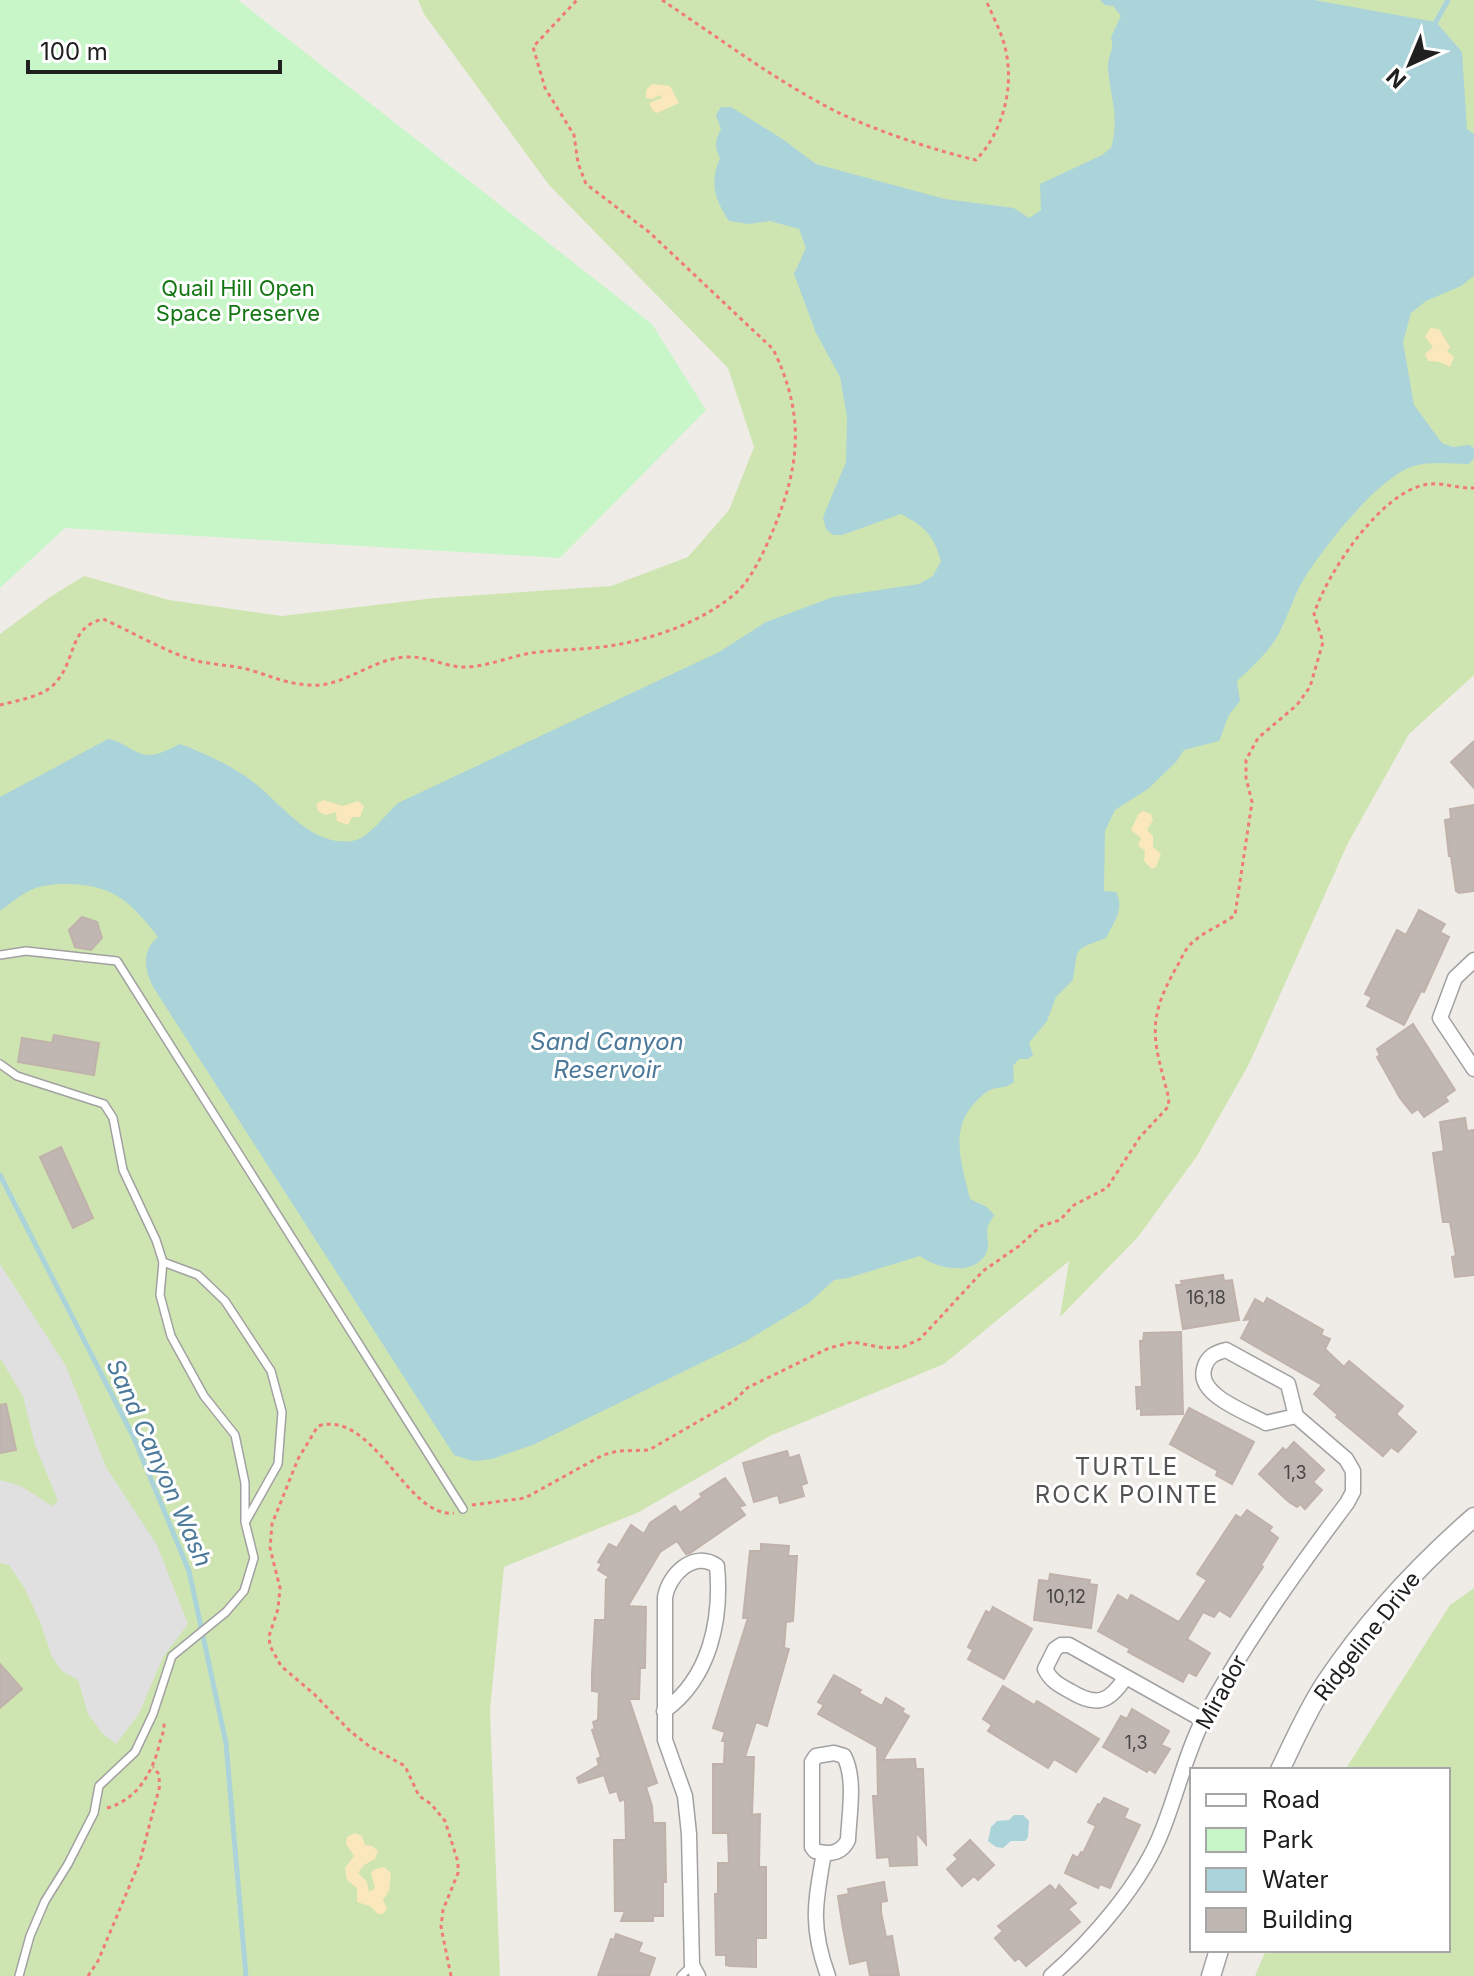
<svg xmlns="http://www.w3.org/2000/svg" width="1474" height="1976" font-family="Inter,sans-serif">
<rect width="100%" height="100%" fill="#efece7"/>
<!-- grass -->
<g fill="#cfe5b1">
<polygon points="418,0 1474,0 1474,675 1409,734 1348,843 1249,1064 1197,1156 1138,1237 1060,1317 1069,1261 944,1364 770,1436 639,1512 504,1567 490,1710 500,1976 0,1976 0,634 50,597 84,576 169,600 282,616 435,598 611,586 688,557 729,510 754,447 728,368 549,185 424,14"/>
<polygon points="1474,1588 1474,1976 1255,1976 1266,1950 1448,1950 1448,1770 1345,1770 1450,1605"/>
</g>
<!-- sand -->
<g fill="#fae7bb">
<polygon points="652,84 670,86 679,103 657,113 653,111 649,103 662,98 660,95 652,99 646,98 646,90"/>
<polygon points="1430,328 1439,329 1450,347 1447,351 1454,357 1450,367 1439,362 1428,361 1425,354 1433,347 1425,337"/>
<polygon points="323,800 343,806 358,801 364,806 360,817 352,817 348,825 337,821 336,812 325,815 318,811 316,804"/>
<polygon points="1143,811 1151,814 1153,820 1147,830 1153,836 1153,847 1161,854 1156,867 1152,869 1144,861 1145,851 1138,845 1141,838 1131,830 1138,815"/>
<polygon points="355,1833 362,1836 365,1845 372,1846 378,1851 375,1859 364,1865 358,1873 367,1882 369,1892 375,1888 371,1874 373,1870 384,1867 391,1873 389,1891 383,1900 387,1909 383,1914 378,1914 370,1906 357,1902 357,1888 347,1880 345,1868 354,1856 346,1844 347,1837"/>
</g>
<!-- park -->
<polygon fill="#c8f6c8" points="0,0 238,0 652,324 706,410 560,558 65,528 0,588"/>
<!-- parking -->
<polygon fill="#e0e0e0" points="0,1264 66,1366 106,1467 157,1545 188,1624 163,1657 139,1714 116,1744 102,1733 88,1714 78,1680 62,1671 52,1657 41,1624 25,1589 9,1565 0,1563 0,1480 21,1486 52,1506 58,1501 35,1445 23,1396 0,1358"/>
<!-- water -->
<g fill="#abd3da">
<path d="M1100 0H1314L1436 22 1462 52 1467 129 1474 134V276L1461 286 1426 301 1411 313 1403 342 1414 405 1442 443 1453 447 1469 445 1474 448V458L1469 464C1451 464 1433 461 1414 466 1379 476 1323 548 1304 579 1293 597 1288 617 1278 635 1268 653 1252 667 1237 681L1240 701 1229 715 1219 741 1184 750 1176 762 1148 789 1115 810 1105 831 1104 891 1116 892C1125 909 1114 922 1106 938 1072 951 1079 946 1073 980L1056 997 1047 1021 1029 1043 1033 1055 1028 1059H1019L1013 1066 1014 1082C1005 1090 995 1085 985 1093 947 1124 960 1157 970 1199L987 1207 994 1215C993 1219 989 1222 988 1226 985 1236 992 1246 984 1257 969 1276 936 1268 920 1256L848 1278 834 1280 809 1303 746 1341 535 1444 492 1459 473 1461 454 1455 155 990C145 973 140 951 158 937 132 903 113 884 67 884 56 884 41 885 31 890 20 895 10 904 0 911V797L108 739C121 741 126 747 137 752 151 760 167 750 180 744 206 754 229 764 252 781 281 803 314 851 356 840 370 836 386 814 398 803L719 652 766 622 833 597 919 584 933 576 941 561C933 534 925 527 901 514L842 535H833L826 529 823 517 846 462 847 417 840 377 816 333 794 274 806 248 799 229 770 221 749 224 729 221C715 200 709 183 720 158 714 146 715 141 721 129L716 115 721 107H731L781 138 816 164 945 199 1014 208 1029 218 1041 210 1040 184 1102 155 1111 148C1120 118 1110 97 1108 67 1108 55 1115 49 1111 37L1121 16 1113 6 1105 5Z"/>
<polygon points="1014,1815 1023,1815 1029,1821 1028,1837 1025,1841 1011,1841 1003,1848 996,1847 988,1841 991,1827 997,1821 1009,1820"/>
</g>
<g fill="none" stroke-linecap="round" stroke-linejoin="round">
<!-- stream -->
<g stroke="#abd3da" stroke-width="5">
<polyline points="1433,27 1448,0"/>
<polyline points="0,1175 134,1438 189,1571 226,1743 246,1976"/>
</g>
</g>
<!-- building -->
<g fill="#c0b7b3" stroke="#c0b2aa" stroke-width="2">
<polygon points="1474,741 1474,788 1451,762"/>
<polygon points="1474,805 1474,891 1459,893 1456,891 1451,856 1449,856 1445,820 1451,819 1450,809"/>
<polygon points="1419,910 1445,924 1440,932 1449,937 1424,992 1421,991 1404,1025 1367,1006 1372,997 1365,994 1397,930 1406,935"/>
<polygon points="82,917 97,922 102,938 91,950 75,947 69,930"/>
<polygon points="1413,1024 1455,1090 1445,1097 1448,1101 1424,1117 1418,1109 1412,1113 1400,1098 1377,1057 1380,1055 1377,1049"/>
<polygon points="54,1035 99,1043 94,1075 18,1062 22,1038 52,1043"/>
<polygon points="1465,1118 1467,1131 1474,1130 1474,1275 1455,1277 1452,1257 1456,1256 1450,1222 1443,1222 1433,1153 1444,1151 1440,1122"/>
<polygon points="61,1147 93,1218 73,1228 40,1157"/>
<polygon points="1223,1275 1224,1281 1232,1280 1239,1320 1183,1329 1176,1285 1182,1285 1181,1281"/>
<polygon points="1267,1298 1323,1330 1321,1335 1330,1339 1325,1349 1344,1367 1349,1361 1403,1406 1396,1414 1416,1432 1398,1452 1391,1447 1383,1456 1336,1417 1338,1415 1314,1394 1322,1385 1241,1338 1251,1319 1244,1320 1255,1299 1264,1304"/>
<polygon points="1181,1332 1183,1414 1141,1415 1141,1408 1137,1409 1136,1387 1142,1387 1140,1341 1143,1341 1144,1333"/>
<polygon points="6,1404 16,1450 0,1453 0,1405"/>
<polygon points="1189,1408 1254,1442 1232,1484 1216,1475 1218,1471 1170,1444"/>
<polygon points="1294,1442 1324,1470 1313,1482 1322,1490 1305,1509 1300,1504 1297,1507 1289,1502 1259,1474 1283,1448 1286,1451"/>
<polygon points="787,1451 789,1458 799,1455 807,1483 801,1485 804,1496 780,1503 778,1495 754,1502 743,1463"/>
<polygon points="725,1478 745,1505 739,1507 745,1515 690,1553 686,1554 677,1541 660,1552 628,1606 646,1607 645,1668 640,1668 639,1699 629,1699 657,1783 646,1787 652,1806 653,1823 665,1823 666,1882 663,1882 663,1916 653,1916 653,1921 621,1921 625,1911 615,1911 614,1840 626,1840 625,1799 620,1801 617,1791 610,1793 604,1775 579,1783 577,1778 599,1765 597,1759 601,1757 592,1730 595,1729 593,1722 598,1720 599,1692 592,1691 592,1673 595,1620 605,1620 606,1580 609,1577 598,1570 602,1564 598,1562 609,1544 617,1548 631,1525 644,1534 650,1523 675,1506 680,1513 702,1497 700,1494"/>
<polygon points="1247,1510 1272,1527 1269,1531 1278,1538 1261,1565 1263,1567 1230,1617 1219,1610 1214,1617 1203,1612 1187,1639 1210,1653 1196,1676 1188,1672 1183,1682 1128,1652 1130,1649 1098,1631 1118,1595 1128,1601 1131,1595 1179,1622 1207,1580 1197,1574 1236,1515 1241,1518"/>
<polygon points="761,1544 789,1546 788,1556 797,1556 793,1621 786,1622 784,1648 789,1649 767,1726 756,1722 745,1757 754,1757 752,1815 760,1814 759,1867 766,1867 766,1938 756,1938 756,1967 730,1966 726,1965 726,1955 716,1955 715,1894 718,1894 718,1863 729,1863 728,1833 713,1833 713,1764 724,1764 725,1741 722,1741 725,1732 713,1728 748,1618 743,1618 750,1551 761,1551"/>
<polygon points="1050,1574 1090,1580 1089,1584 1097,1585 1091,1628 1034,1620 1039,1580 1049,1581"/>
<polygon points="993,1607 1032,1629 1004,1679 968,1659 973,1650 968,1647 986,1611 990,1613"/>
<polygon points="0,1664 22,1689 0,1708"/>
<polygon points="834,1675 861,1690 859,1693 882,1706 886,1698 904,1709 902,1712 909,1716 883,1760 915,1759 916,1769 923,1769 926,1844 916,1832 917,1865 890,1866 889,1857 877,1858 873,1796 878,1796 877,1747 818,1714 824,1705 818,1702"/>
<polygon points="1003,1686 1034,1705 1037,1701 1099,1739 1076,1772 1054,1759 1048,1768 988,1731 992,1725 983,1719"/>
<polygon points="1132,1709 1169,1731 1161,1745 1170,1749 1155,1773 1149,1769 1147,1772 1103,1747 1121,1716 1127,1719"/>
<polygon points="1104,1798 1128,1809 1124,1818 1140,1825 1110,1888 1100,1884 1098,1888 1065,1873 1073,1855 1078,1858 1081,1852 1083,1853 1096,1826 1088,1822 1098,1804 1100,1805"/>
<polygon points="970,1840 994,1865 978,1880 974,1876 962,1886 947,1869 958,1859 954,1855"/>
<polygon points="884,1882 887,1901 881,1902 881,1912 886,1937 892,1936 899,1976 870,1976 867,1960 850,1964 843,1929 838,1896 849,1894 848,1889"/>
<polygon points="1050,1885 1056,1891 1059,1885 1076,1903 1068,1909 1080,1922 1026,1966 1019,1958 1015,1961 995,1938 1003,1931 998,1926"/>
<polygon points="616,1934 642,1943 638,1952 655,1958 649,1976 598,1976 611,1939 614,1940"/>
</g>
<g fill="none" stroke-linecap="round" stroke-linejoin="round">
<defs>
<g id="service">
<polyline points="0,955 26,951 117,961 463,1509"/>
<polyline points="0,1064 17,1076 104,1104 113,1118 123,1170 156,1240 163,1262 160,1295 171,1336 204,1396 235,1435 245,1483 245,1522 254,1558 244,1591 226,1612 172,1656 153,1714 135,1752 99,1786 94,1813 68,1864 45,1901 30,1936 19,1976"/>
<polyline points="163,1262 198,1275 225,1301 271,1371 282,1412 278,1464 246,1521"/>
<polyline points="681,1976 692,1965"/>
</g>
<g id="minor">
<polyline points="1474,960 1455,978 1440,1018 1474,1069"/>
<path d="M1125 1678C1109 1703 1096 1707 1070 1691 1059 1685 1051 1681 1045 1669L1055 1649 1061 1645H1069L1203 1720"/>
<path d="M664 1711C710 1678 722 1620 717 1566 694 1550 669 1574 665 1597V1740L685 1796 689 1834 692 1965 698 1976"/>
<path d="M834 1753 844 1756C856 1779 849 1814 848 1840 841 1854 829 1855 815 1851L812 1847V1762L816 1756Z"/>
<path d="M824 1853C815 1903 810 1926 828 1976"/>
<path d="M1051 1976C1092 1940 1142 1883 1162 1831 1177 1794 1186 1752 1205 1716 1246 1641 1296 1571 1347 1503L1353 1492V1471L1346 1459 1296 1416 1288 1384 1226 1350C1215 1353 1207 1356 1204 1369 1197 1395 1246 1412 1266 1423L1296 1416"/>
</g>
<g id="tertiary">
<path d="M1280 1770C1294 1741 1308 1709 1326 1682 1367 1621 1419 1565 1474 1517"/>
<polyline points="1211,1976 1219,1950"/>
</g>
</defs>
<!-- service casing -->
<use href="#service" stroke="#a1a1a1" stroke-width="10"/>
<!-- minor casing -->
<use href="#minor" stroke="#a1a1a1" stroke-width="17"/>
<!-- tertiary casing -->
<use href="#tertiary" stroke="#a1a1a1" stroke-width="21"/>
<!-- path -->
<g stroke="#ef7a78" stroke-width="3" stroke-dasharray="4 4" stroke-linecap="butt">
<path d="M662 0C719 38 776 81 837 112 877 131 933 150 976 160 1003 132 1015 86 1005 47 1001 31 992 15 986 0"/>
<path d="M0 705C18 700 45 697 57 681 76 659 69 627 103 619 128 630 172 655 197 661 215 665 233 665 250 670 270 676 288 684 309 685 344 688 372 658 407 657 425 656 442 665 460 667 484 668 508 657 531 653 559 649 588 650 616 645 658 637 704 621 737 592 755 576 774 530 782 507 802 450 800 404 773 349L649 232 586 184 578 163 574 135 545 88 533 47 577 0"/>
<path d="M472 1505 525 1498 603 1455 618 1451 649 1450 734 1401 747 1388 829 1348 853 1342 884 1348 903 1347 920 1339 983 1271 1019 1246 1041 1226 1060 1220 1074 1205 1107 1188 1140 1137 1168 1107 1169 1099C1154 1041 1145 1023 1176 968 1181 960 1185 948 1193 942 1205 931 1222 925 1235 915L1252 802 1246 778V760L1258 738 1297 705 1310 687 1323 642 1314 614C1327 573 1380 494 1424 485 1440 481 1458 489 1474 488"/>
<path d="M107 1808C137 1800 152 1773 159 1746 161 1736 166 1730 163 1720"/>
<polyline points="88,1976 98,1961 140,1861 160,1785 158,1773 153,1767"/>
<path d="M451 1976 441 1927 443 1910 458 1873V1862L445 1821 431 1804 419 1796 405 1766 369 1746 350 1731 314 1694 281 1666 270 1646 269 1636 278 1609 280 1588 270 1548 272 1524 298 1459 318 1426C374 1409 407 1519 454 1513"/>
</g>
<!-- service -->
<use href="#service" stroke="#fff" stroke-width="7"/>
<!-- minor -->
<use href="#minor" stroke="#fff" stroke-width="14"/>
<!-- tertiary -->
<use href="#tertiary" stroke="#fff" stroke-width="18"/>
</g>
<g text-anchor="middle" stroke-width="6" stroke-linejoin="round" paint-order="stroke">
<!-- number labels -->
<g font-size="18" fill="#484645">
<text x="1206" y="1304">16,18</text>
<text x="1295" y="1479">1,3</text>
<text x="1066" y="1603">10,12</text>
<text x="1136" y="1749">1,3</text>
</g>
<!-- park labels -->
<g font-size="22" fill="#147714" stroke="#fff">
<text x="238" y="296">Quail Hill Open<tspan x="238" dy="25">Space Preserve</tspan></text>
</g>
<!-- street labels -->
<g font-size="22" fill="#202020" stroke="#fff">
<text transform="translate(1367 1636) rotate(-52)" y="8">Ridgeline Drive</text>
<text transform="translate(1221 1692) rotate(-61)" y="8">Mirador</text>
</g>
<!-- water labels -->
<g font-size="24" font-style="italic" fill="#4c799a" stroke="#fff">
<text x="607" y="1050">Sand Canyon<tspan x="607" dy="28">Reservoir</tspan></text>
<text transform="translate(159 1463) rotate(66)" y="8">Sand Canyon Wash</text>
</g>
<!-- neighbourhood labels -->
<g font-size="24" letter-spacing="2" fill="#535353" stroke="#fff">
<text x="1127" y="1475">TURTLE<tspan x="1127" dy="28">ROCK POINTE</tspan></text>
</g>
</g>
<!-- legend -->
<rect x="1190" y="1768" width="260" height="184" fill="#ffffff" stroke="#a6a6a6" stroke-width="2"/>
<rect x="1206" y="1794" width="40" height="12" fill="#ffffff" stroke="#a6a6a6" stroke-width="2"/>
<text x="1262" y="1808" font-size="24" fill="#202020">Road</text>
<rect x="1206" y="1828" width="40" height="24" fill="#c8f6c8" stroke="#a6a6a6" stroke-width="2"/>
<text x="1262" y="1848" font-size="24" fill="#202020">Park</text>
<rect x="1206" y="1868" width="40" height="24" fill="#abd3da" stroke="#a6a6a6" stroke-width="2"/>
<text x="1262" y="1888" font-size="24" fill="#202020">Water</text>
<rect x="1206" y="1908" width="40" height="24" fill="#c0b7b3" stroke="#a6a6a6" stroke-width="2"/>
<text x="1262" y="1928" font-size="24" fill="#202020">Building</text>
<!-- north arrow -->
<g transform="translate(1410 64) rotate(224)" stroke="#ffffff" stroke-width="6" paint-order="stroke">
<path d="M0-6L14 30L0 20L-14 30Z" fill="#202020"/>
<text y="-12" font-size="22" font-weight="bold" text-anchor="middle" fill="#202020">N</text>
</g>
<!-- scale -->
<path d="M28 60v12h252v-12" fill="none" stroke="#202020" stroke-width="4"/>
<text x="40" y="60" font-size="24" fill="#202020" stroke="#ffffff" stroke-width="6" paint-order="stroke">100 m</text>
</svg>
